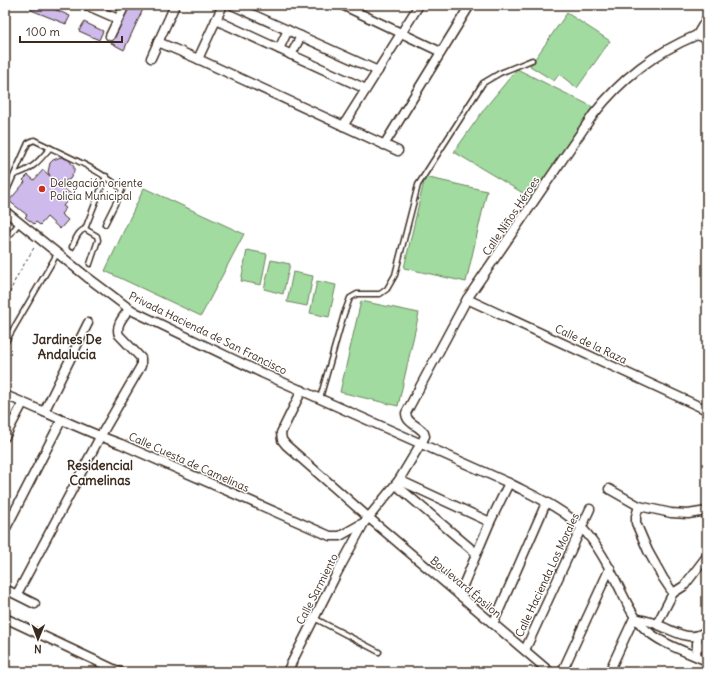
<svg xmlns="http://www.w3.org/2000/svg" width="712" height="677" font-family="Delius,sans-serif">
<rect width="100%" height="100%" fill="#fff"/>
<filter id="ink" filterUnits="userSpaceOnUse"><feTurbulence type="fractalNoise" baseFrequency=".025" numOctaves="2"/><feDisplacementMap in="SourceGraphic" scale="8" xChannelSelector="R" yChannelSelector="G"/><feConvolveMatrix kernelMatrix="1 2 1 2 8 2 1 2 1" color-interpolation-filters="sRGB"/></filter>
<g filter="url(#ink)">
<!-- green -->
<g fill="#a1dba0" stroke="#6e825f">
<polygon points="567,13 610,41 577,88 559,74 554,81 530,66"/>
<polygon points="517,69 593,107 562,152 533,199 454,152 485,108"/>
<polygon points="425,177 487,191 466,282 404,268"/>
<polygon points="144,188 244,234 201,316 105,271"/>
<polygon points="247,250 267,254 261,285 241,281"/>
<polygon points="271,260 290,264 283,294 264,289"/>
<polygon points="293,272 313,276 307,306 287,302"/>
<polygon points="317,281 336,285 329,317 310,313"/>
<polygon points="361,301 419,313 398,406 340,392"/>
</g>
<!-- building -->
<g fill="#cebbec" stroke="#3b2a1e">
<polygon points="33,5 45,5 70,16 66,24 31,10"/>
<polygon points="129,5 145,5 124,50 111,43"/>
<polygon points="84,22 103,31 99,40 79,31"/>
<polygon points="61,157 69,160 74,167 74,172 70,179 62,183 53,180 72,195 63,206 66,208 61,214 68,220 60,229 47,217 40,225 36,222 34,224 25,217 27,215 9,201 25,182 23,180 28,175 34,180 43,170 50,176 48,172 50,163 53,160"/>
</g>
<g fill="none" stroke-linecap="round" stroke-linejoin="round">
<defs>
<g id="service">
<path d="M14 175C32 170 39 161 50 148"/>
<path d="M5 195 28 143 34 140C64 155 95 167 121 188L122 190 105 224"/>
<polyline points="85,229 106,176"/>
<polyline points="5,241 19,223"/>
<path d="M72 247C75 240 78 231 85 229L97 236 98 240 90 264"/>
<polyline points="5,343 57,254"/>
<polyline points="320,398 344,314 350,298 357,294 380,294 387,289 395,275 418,185 483,83 500,73 532,60"/>
<polyline points="314,618 379,652"/>
</g>
<g id="minor">
<polyline points="86,5 118,19"/>
<polyline points="232,5 378,71"/>
<polyline points="342,5 441,52"/>
<polyline points="216,20 366,89"/>
<polyline points="697,35 707,18"/>
<polyline points="697,35 707,39"/>
<polyline points="110,36 125,5"/>
<polyline points="158,42 198,59 398,151"/>
<polyline points="279,49 288,30"/>
<polyline points="291,55 301,36"/>
<polyline points="151,58 175,5"/>
<polyline points="198,59 223,5"/>
<polyline points="343,126 419,5"/>
<polyline points="384,145 470,5"/>
<path d="M5 211 87 277 127 307 135 312 262 373 509 483C534 496 562 508 582 528 598 545 609 567 619 587 626 601 632 616 643 627 660 644 685 651 707 661"/>
<polyline points="467,299 707,410"/>
<polyline points="302,390 281,433 282,440 286,445 369,518 550,672"/>
<path d="M5 395C44 411 81 430 121 444L330 536H340L363 523"/>
<polyline points="44,412 88,323"/>
<polyline points="5,437 23,403"/>
<polyline points="399,480 490,522"/>
<polyline points="396,485 476,553"/>
<polyline points="609,489 639,506 671,513 688,514 707,511"/>
<polyline points="639,506 636,516 636,523 648,551 663,578 673,593 657,624"/>
<polyline points="5,530 61,421"/>
<polyline points="5,589 35,604"/>
<polyline points="673,593 684,586 707,556"/>
<path d="M17 594 100 437 141 366V358L119 335C115 325 124 316 129 309"/>
<polyline points="459,595 490,522 509,483"/>
<polyline points="5,618 120,672"/>
<polyline points="493,624 546,503"/>
<polyline points="697,644 707,648"/>
<polyline points="525,650 590,509"/>
<polyline points="696,656 698,636"/>
<path d="M287 672 337 573 364 523 399 480 423 440 425 436 424 433C418 425 406 423 406 413L467 299 593 115C622 78 654 53 697 35"/>
<polyline points="562,672 610,568"/>
<path d="M609 672 634 618C642 620 651 621 658 625 675 631 691 644 707 630"/>
</g>
</defs>
<!-- service casing -->
<use href="#service" stroke="#3b2a1e" stroke-width="7"/>
<!-- minor casing -->
<use href="#minor" stroke="#3b2a1e" stroke-width="11"/>
<!-- path -->
<polyline stroke="#3b2a1e" stroke-width="1" stroke-dasharray="3 3" stroke-linecap="butt" points="5,304 16,278 35,246"/>
<!-- service -->
<use href="#service" stroke="#fff" stroke-width="4"/>
<!-- minor -->
<use href="#minor" stroke="#fff" stroke-width="8"/>
</g>
</g>
<!-- markers -->
<circle fill="#c8321e" stroke="#fff" stroke-width="1.5" cx="42" cy="189" r="4"/>
<g text-anchor="middle" stroke-width="3" stroke-linejoin="round" paint-order="stroke">
<!-- poi labels -->
<g font-size="11" fill="#3b2a1e" stroke="#fff" text-anchor="start">
<text x="50" y="187">Delegación oriente<tspan x="50" dy="13">Policía Municipal</tspan></text>
</g>
<!-- street labels -->
<g font-size="11" fill="#3b2a1e" stroke="#fff">
<text transform="translate(511 216) rotate(-56)" y="4">Calle Niños Héroes</text>
<text transform="translate(208 333) rotate(26)" y="4">Privada Hacienda de San Francisco</text>
<text transform="translate(591 344) rotate(25)" y="4">Calle de la Raza</text>
<text transform="translate(189 462) rotate(24)" y="4">Calle Cuesta de Camelinas</text>
<text transform="translate(547 575) rotate(-65)" y="4">Calle Hacienda Los Morales</text>
<text transform="translate(466 587) rotate(40)" y="4">Boulevard Épsilon</text>
<text transform="translate(317 589) rotate(-63)" y="4">Calle Sarmiento</text>
</g>
<!-- quarter labels -->
<g font-size="13" font-weight="bold" fill="#3b2a1e" stroke="#fff">
<text x="67" y="344">Jardines De<tspan x="67" dy="15">Andalucia</tspan></text>
<text x="100" y="470">Residencial<tspan x="100" dy="15">Camelinas</tspan></text>
</g>
</g>
<!-- margin -->
<rect width="712" height="677" fill="none" stroke="#fff" stroke-width="20"/>
<rect x="10" y="10" width="692" height="657" fill="none" stroke="#3b2a1e" stroke-width="1.5" filter="url(#ink)"/>
<!-- north arrow -->
<g transform="translate(38 639) rotate(181)" stroke="#ffffff" stroke-width="3" paint-order="stroke">
<path d="M0-3L7 15L0 10L-7 15Z" fill="#3b2a1e"/>
<text y="-6" font-size="11" font-weight="bold" text-anchor="middle" fill="#3b2a1e">N</text>
</g>
<!-- scale -->
<path d="M20 36v6h102v-6" fill="none" stroke="#3b2a1e" stroke-width="2"/>
<text x="26" y="36" font-size="12" fill="#3b2a1e" stroke="#ffffff" stroke-width="3" paint-order="stroke">100 m</text>
</svg>
